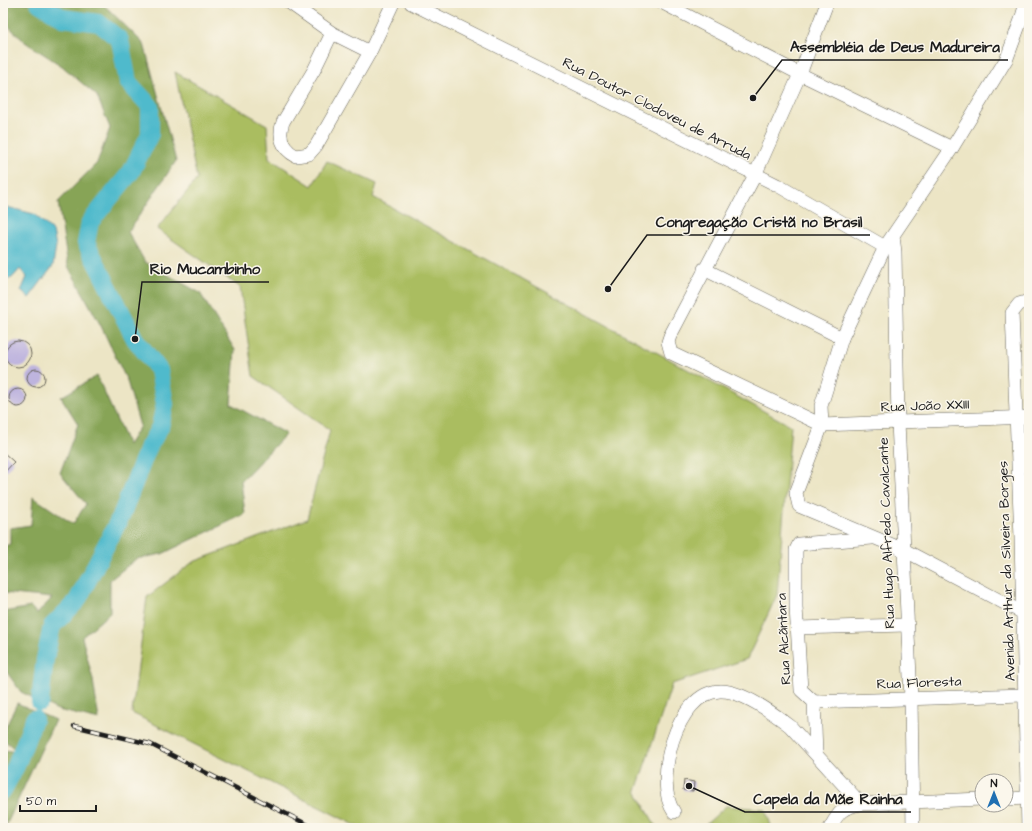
<svg xmlns="http://www.w3.org/2000/svg" width="1032" height="831" font-family="'Architects Daughter',sans-serif">
<rect width="100%" height="100%" fill="#fbf7ec"/>
<filter id="ink" filterUnits="userSpaceOnUse"><feTurbulence type="fractalNoise" baseFrequency=".025" numOctaves="2"/><feDisplacementMap in="SourceGraphic" scale="8" xChannelSelector="R" yChannelSelector="G"/><feConvolveMatrix kernelMatrix="1 2 1 2 8 2 1 2 1" color-interpolation-filters="sRGB"/></filter>
<filter id="wash" filterUnits="userSpaceOnUse"><feTurbulence type="fractalNoise" baseFrequency=".012" numOctaves="4" result="noise"/><feDisplacementMap in="SourceGraphic" scale="16" xChannelSelector="R" yChannelSelector="G"/><feGaussianBlur stdDeviation="0.9" result="paint"/><feColorMatrix in="noise" values="0 0 0 0 0 0 0 0 0 0 0 0 0 0 0 0 0 1.4 0 .05"/><feComposite in="paint" operator="in"/></filter>
<g filter="url(#wash)">
<rect width="100%" height="100%" fill="#ece5c5"/>
<!-- green -->
<g fill="#aabd61" stroke="#636c3e">
<polygon points="175,72 267,125 269,158 312,186 327,161 377,184 373,197 791,426 777,595 747,659 672,684 636,791 657,828 361,828 132,713 147,597 193,562 307,519 330,430 253,376 240,287 157,229 197,179"/>
<polygon points="726,806 765,809 772,828 702,828"/>
</g>
<!-- forest -->
<g fill="#87a457" stroke="#52603a">
<polygon points="3,3 102,3 144,44 176,161 128,232 145,262 200,293 235,350 231,404 286,434 241,481 245,514 162,554 136,559 110,580 110,613 82,637 93,680 99,720 58,710 21,692 3,667 3,612 31,607 37,614 52,598 3,593 3,547 10,544 10,528 31,525 33,497 73,524 86,504 60,473 78,424 61,397 97,376 128,445 140,426 127,381 101,326 68,266 58,202 97,163 110,128 97,96 62,66 25,42 3,21"/>
<polygon points="17,703 55,720 5,828 3,828 3,750 18,752 3,739 3,733"/>
</g>
<!-- water -->
<polygon fill="#4fbacc" stroke="#366b74" points="3,206 34,214 53,231 56,246 53,266 29,298 21,291 27,277 20,269 12,278 3,281 5,257 3,259"/>
<g fill="none" stroke-linecap="round" stroke-linejoin="round">
<!-- river -->
<g stroke="#4fbacc" stroke-width="18">
<polyline points="39,3 63,18 99,23 120,40 128,82 150,106 150,134 131,172 90,222 86,243 135,339 159,370 165,404 160,427 148,448 121,516 77,601 52,626 45,659 40,702"/>
<polyline points="3,790 16,766 34,719"/>
</g>
</g>
<g id="blocks">
<!-- building -->
<g fill="#beb4de">
<circle cx="18" cy="354" r="13"/>
<circle cx="36" cy="378" r="9"/>
<circle cx="18" cy="398" r="9"/>
<polygon points="3,452 14,462 3,474"/>
<polygon points="684,780 694,782 693,791 683,790"/>
</g>
</g>
</g>
<g filter="url(#ink)">
<use href="#blocks" fill-opacity="0" stroke="#656257" stroke-width="1"/>
<g fill="none" stroke-linecap="round" stroke-linejoin="round">
<defs>
<g id="minor">
<polyline points="290,3 332,33 370,52"/>
<polyline points="411,3 777,185 885,247"/>
<polyline points="663,3 800,74 952,148"/>
<polyline points="827,3 800,74 755,175 670,336 668,342 671,353 822,425 1029,417"/>
<polyline points="1026,3 1021,20 1007,58 952,148 885,247 842,338 821,406 822,425 796,493 799,506 904,550 1029,616"/>
<path d="M332 33 314 70 283 122C278 136 282 149 296 156L309 154 316 146 370 52 393 3"/>
<polyline points="893,236 895,252 898,422 911,698 913,828"/>
<polyline points="704,269 842,338"/>
<polyline points="797,628 906,625"/>
<polyline points="814,702 1025,695"/>
<polyline points="816,753 814,702 801,690 796,607 796,550 799,544 872,538"/>
<polyline points="1006,799 1029,798"/>
<path d="M674 812C653 782 676 692 720 691 741 690 773 713 790 726L861 804"/>
<path d="M830 828C839 811 842 808 861 804L982 799"/>
<polyline points="1028,828 1021,538 1012,313 1019,304 1029,301"/>
</g>
</defs>
<!-- minor casing -->
<use href="#minor" stroke="#656257" stroke-width="14"/>
<!-- minor -->
<use href="#minor" stroke="#fff" stroke-width="13"/>
<defs>
<polyline id="rail" points="74,726 150,744 314,828"/>
</defs>
<!-- rail casing -->
<use href="#rail" stroke="#1c1c1c" stroke-width="4.5"/>
<!-- rail -->
<use href="#rail" stroke="#fbf7ec" stroke-width="3" stroke-dasharray="9" stroke-linecap="butt"/>
</g>
</g>
<g text-anchor="middle" stroke-width="3" stroke-linejoin="round" paint-order="stroke">
<!-- street labels -->
<g font-size="14" fill="#1c1c1c" stroke="#fbf7ec">
<text transform="translate(657 108) rotate(27)" y="5">Rua Doutor Clodoveu de Arruda</text>
<text transform="translate(925 405) rotate(-2)" y="5">Rua João XXIII</text>
<text transform="translate(886 533) rotate(-92)" y="5">Rua Hugo Alfredo Cavalcante</text>
<text transform="translate(1006 571) rotate(-92)" y="5">Avenida Arthur da Silveira Borges</text>
<text transform="translate(783 639) rotate(-93)" y="5">Rua Alcãntara</text>
<text transform="translate(919 682) rotate(-2)" y="5">Rua Floresta</text>
</g>
</g>
<!-- callouts -->
<path fill="none" stroke="#1c1c1c" stroke-width="1.5" d="M753 98L782 60H1008M608 289L647 235H870M135 339L142 282H269M689 786L745 812H911"/>
<g fill="#1c1c1c" stroke="#fbf7ec" stroke-width="1.5">
<circle cx="753" cy="98" r="4"/>
<circle cx="608" cy="289" r="4"/>
<circle cx="135" cy="339" r="4"/>
<circle cx="689" cy="786" r="4"/>
</g>
<g font-size="15" text-anchor="middle" font-weight="bold" fill="#1c1c1c" stroke="#fbf7ec" stroke-width="3" stroke-linejoin="round" paint-order="stroke">
<text x="895" y="52">Assembléia de Deus Madureira</text>
<text x="759" y="227">Congregação Cristã no Brasil</text>
<text x="205" y="274">Rio Mucambinho</text>
<text x="828" y="804">Capela da Mãe Rainha</text>
</g>
<!-- margin -->
<rect width="1032" height="831" fill="none" stroke="#fbf7ec" stroke-width="16"/>
<!-- north arrow -->
<g transform="translate(994 793)"><circle r="19" fill="#fbf7ec" stroke="#a29f99"/>
<path d="M0-3L7 15L0 10L-7 15Z" fill="#1f6fb2"/>
<text y="-6" font-size="11" font-weight="bold" text-anchor="middle" fill="#1c1c1c">N</text>
</g>
<!-- scale -->
<path d="M20 805v6h76v-6" fill="none" stroke="#1c1c1c" stroke-width="2"/>
<text x="26" y="805" font-size="12" fill="#1c1c1c" stroke="#fbf7ec" stroke-width="3" paint-order="stroke">50 m</text>
</svg>
